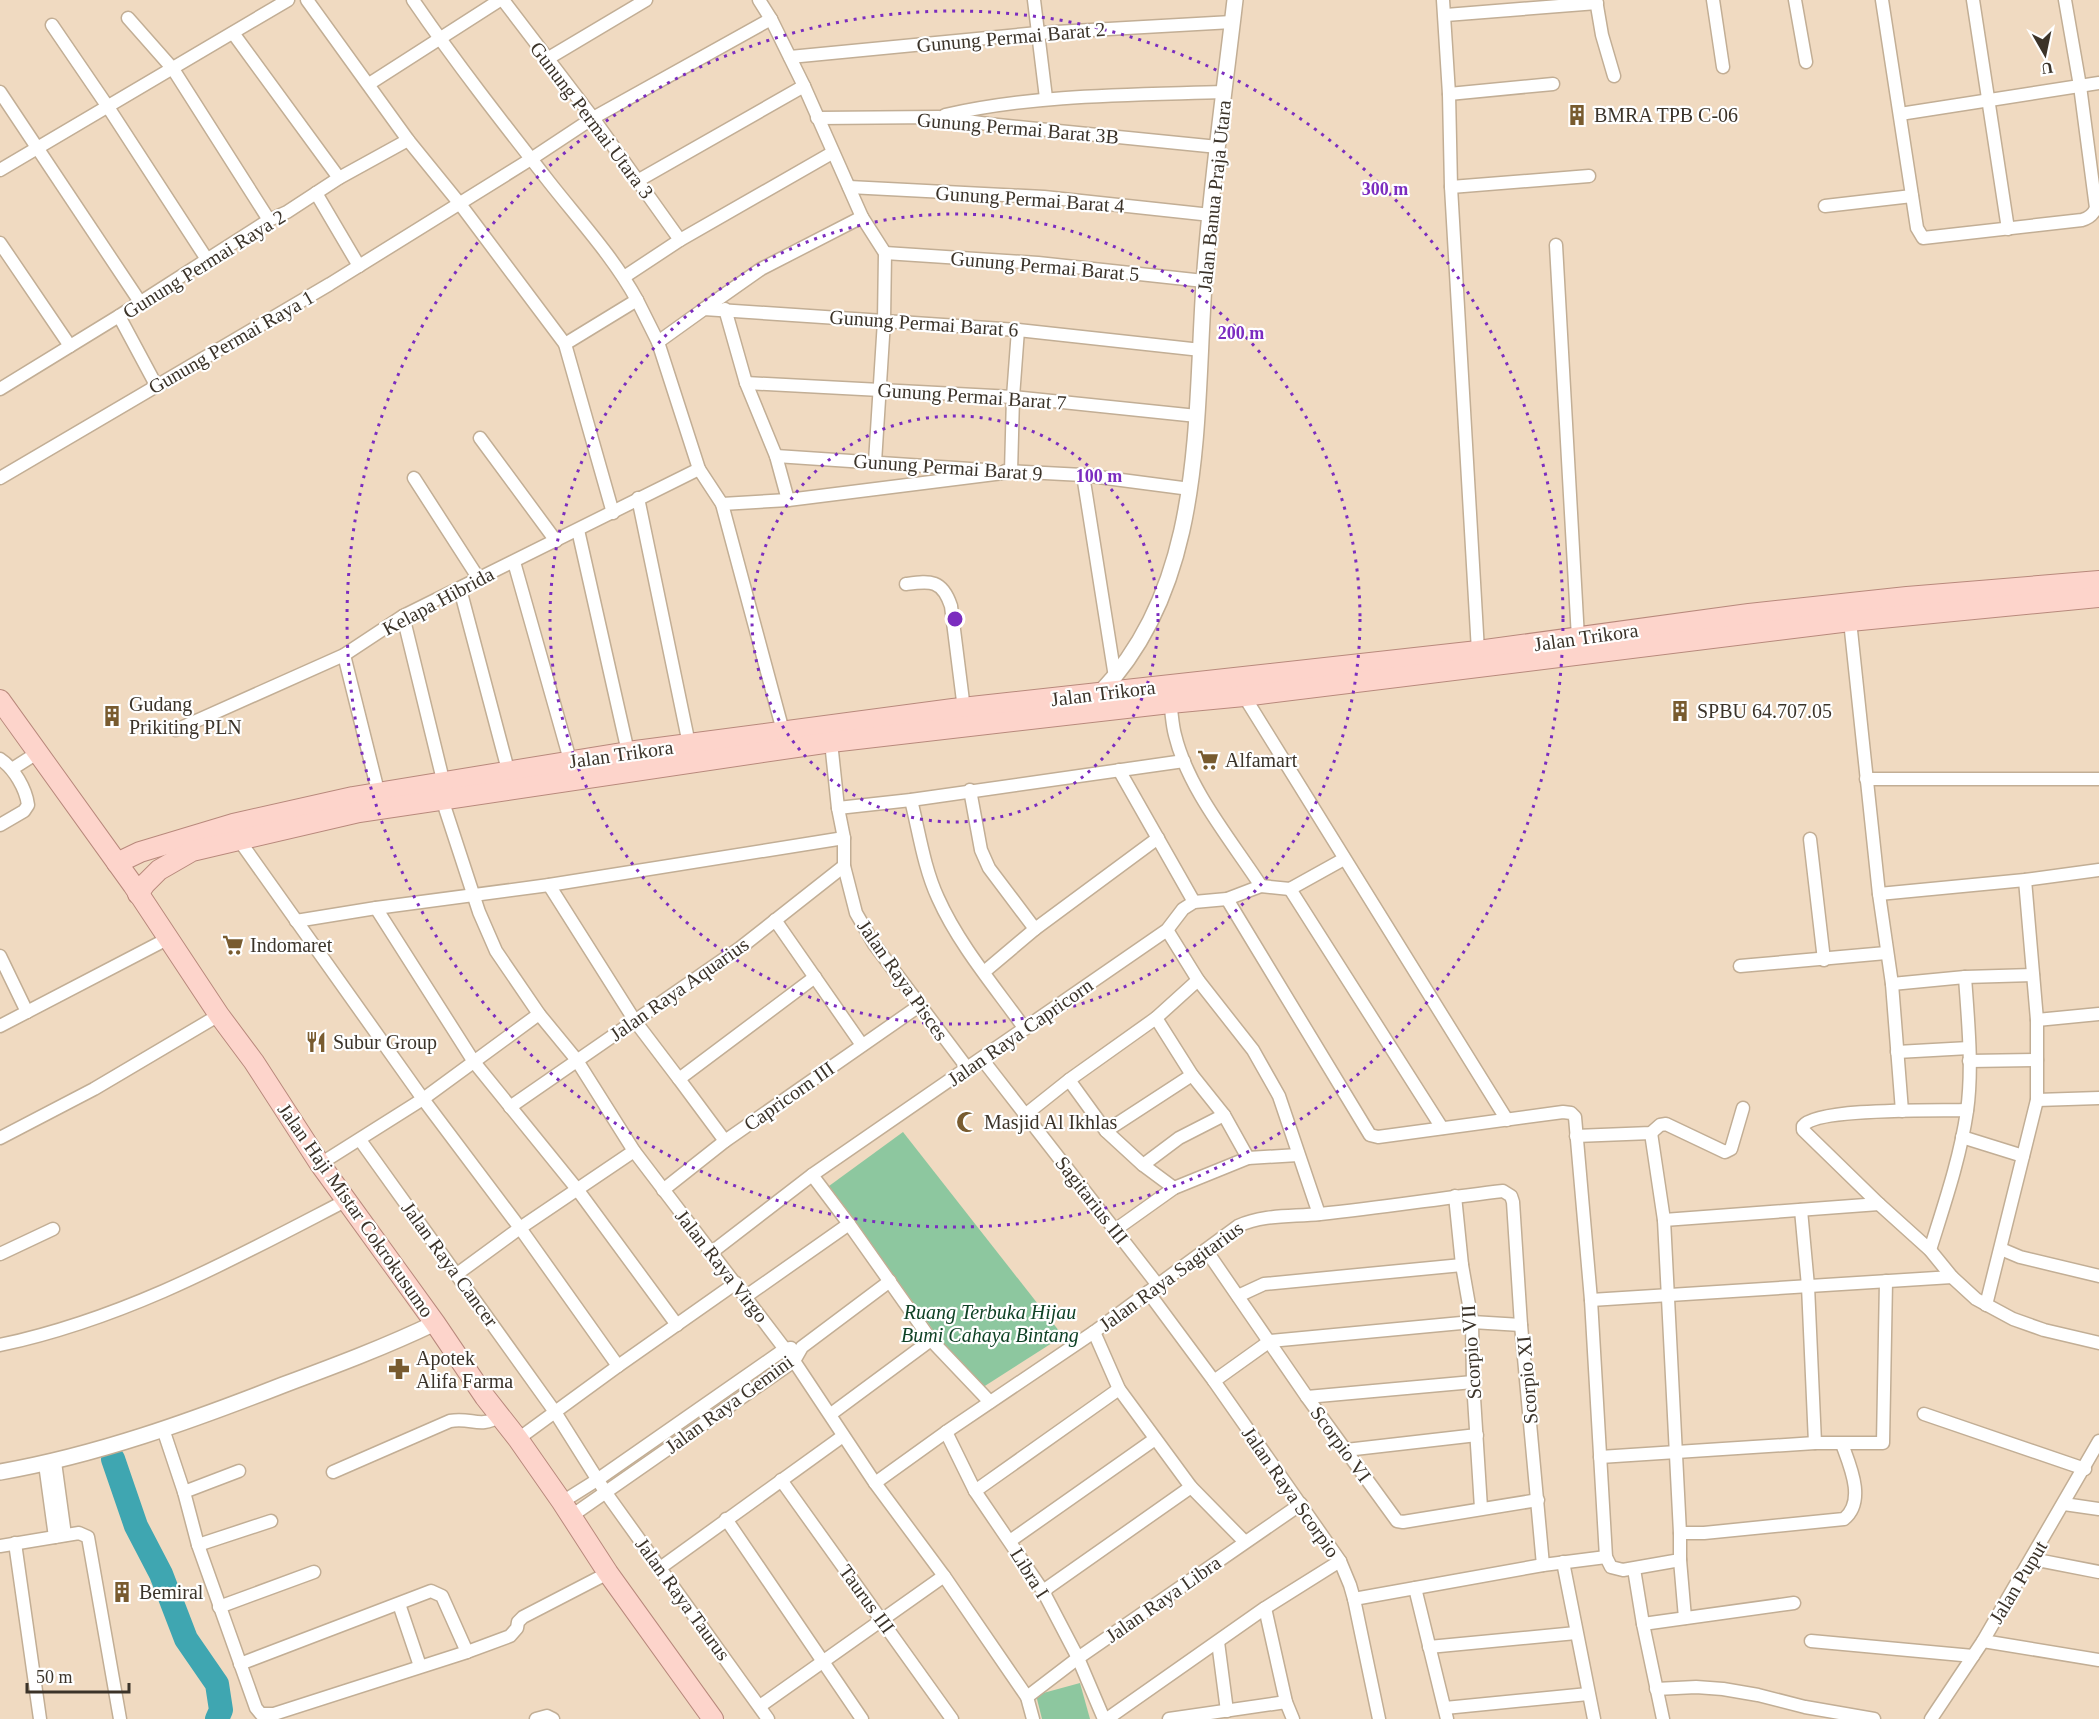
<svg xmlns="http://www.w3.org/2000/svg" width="2099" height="1719" font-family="'Times New Roman',serif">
<rect width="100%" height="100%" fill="#f0dac1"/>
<!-- green -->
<g fill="#8dc79f">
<polygon points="903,1132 1063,1336 977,1391 829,1186"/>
<polygon points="1080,1683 1090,1719 1042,1719 1036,1695"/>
</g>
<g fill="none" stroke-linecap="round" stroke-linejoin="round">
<!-- river -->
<polyline stroke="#3fa6b1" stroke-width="24" points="113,1459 136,1526 161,1574 186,1639 217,1684 221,1710 217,1719"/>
<defs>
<g id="minor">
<polyline points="307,0 408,140 460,204 565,344 613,513"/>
<path d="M413 0C456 63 503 123 550 183 580 221 614 258 637 300"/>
<polyline points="503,0 593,118 680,240"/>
<polyline points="759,0 771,19 804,86 862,217 885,253 884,321 875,462"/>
<polyline points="1034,0 1046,98"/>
<polyline points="1443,0 1449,94 1451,187 1478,651"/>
<polyline points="1596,0 1602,35 1614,76"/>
<polyline points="1713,0 1723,67"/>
<polyline points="1795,0 1806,62"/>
<path d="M1882 0 1917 228 1923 238 2082 220C2089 218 2093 215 2096 208L2080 86 2065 0"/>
<polyline points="1973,0 2008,229"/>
<polyline points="1446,15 1597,3"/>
<polyline points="128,18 173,69 269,220"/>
<polyline points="52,25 108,107 208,261"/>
<polyline points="233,33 339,178"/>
<polyline points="790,57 1038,33 1232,22"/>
<polyline points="547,59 646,0"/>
<polyline points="369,84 500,0"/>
<polyline points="0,92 140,302"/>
<polyline points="1449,94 1553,84"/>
<polyline points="1900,114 2099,83"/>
<path d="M945 115C1037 94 1131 95 1224 92"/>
<polyline points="817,118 938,117 988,124 1218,147"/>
<polyline points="0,170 288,0"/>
<polyline points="639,180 804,86"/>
<polyline points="849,187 1044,197 1211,215"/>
<polyline points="1451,187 1589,176"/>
<polyline points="316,193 359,266"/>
<polyline points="1825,206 1912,196"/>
<polyline points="0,243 70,346"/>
<polyline points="1556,245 1578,638"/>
<polyline points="885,253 1038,263 1204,281"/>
<polyline points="624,277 680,240 832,153"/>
<polyline points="704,309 761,269 862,217"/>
<polyline points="725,309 746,383 776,456 788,500"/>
<polyline points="119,316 156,385"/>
<polyline points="658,342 704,309 1018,330 1201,350"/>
<polyline points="565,344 637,300 658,342 699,469 722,504 783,731"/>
<polyline points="746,383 1013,397 1197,416"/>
<polyline points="0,389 119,316 269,220 287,212 339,178 408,140"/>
<polyline points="480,438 556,541"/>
<polyline points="776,456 985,470"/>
<polyline points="1005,471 1083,475 1190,489"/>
<polyline points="1083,475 1115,677"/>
<polyline points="0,478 330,284 531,159 593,118 771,19"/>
<polyline points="414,478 479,579"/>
<polyline points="638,498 689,744"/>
<polyline points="722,504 788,500 1011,472 1013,397 1018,330"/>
<polyline points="578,530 628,752"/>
<polyline points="514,562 570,760"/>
<path d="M906 584C930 581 942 579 951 606L964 709"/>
<polyline points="460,589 508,770"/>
<polyline points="403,616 443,780"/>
<polyline points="1850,621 1879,894 1892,984 1965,977 2033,975"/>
<polyline points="344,655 378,791"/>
<polyline points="1244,696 1507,1120"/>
<path d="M1170 703C1172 713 1172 724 1175 735 1188 789 1231 840 1261 886"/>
<polyline points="176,730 344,655 403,616 699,469"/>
<polyline points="831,742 838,808 844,838 844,866 856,913 874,944 968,1069"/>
<path d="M0 759C14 768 26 789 28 805L24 811 0 825"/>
<polyline points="12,769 37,753"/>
<polyline points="1119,770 1194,902"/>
<polyline points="1866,779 2099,779"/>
<polyline points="970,790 981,850 989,868 1035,929"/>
<polyline points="442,799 479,912 496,951 539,1014 576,1059 634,1151 794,1361 875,1483 944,1576 1027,1697 1033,1719"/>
<path d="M911 800C919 832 924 868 938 898 959 945 995 987 1025 1029"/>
<polyline points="838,808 911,800 1184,761"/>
<polyline points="1810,839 1824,960"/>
<polyline points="239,840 423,1099 520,1228 618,1366"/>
<polyline points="549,885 635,1021 679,1079"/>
<polyline points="1290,889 1442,1128"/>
<polyline points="1879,894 2025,880 2099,870"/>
<path d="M1227 899 1370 1135 1378 1137 1563 1112 1571 1113 1575 1117 1591 1300 1606 1557 1611 1567 1623 1570 1680 1560V1533H1704L1844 1519C1866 1501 1850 1466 1842 1444"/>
<polyline points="376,908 474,1062 577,1189 677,1325"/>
<polyline points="775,920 862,1045"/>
<polyline points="296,921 376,908 549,885 844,838"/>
<polyline points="1167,930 1198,980 1253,1050 1279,1096 1319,1214"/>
<polyline points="0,956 27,1012"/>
<polyline points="1740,966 1886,953"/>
<polyline points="984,972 1035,929 1158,838"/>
<polyline points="1892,984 1902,1111"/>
<polyline points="1156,1018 1192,1075 1224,1115 1248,1158"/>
<polyline points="2037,1020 2099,1014"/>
<polyline points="0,1026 169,938"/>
<polyline points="1897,1052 1969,1048"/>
<polyline points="982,1059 1157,1284"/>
<polyline points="1969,1061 2037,1060"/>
<polyline points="1069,1080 1106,1131 1143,1165 1174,1188"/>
<polyline points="2037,1100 2099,1098"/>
<polyline points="510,1107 740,948 844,866"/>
<path d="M1967 1110C1939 1111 1817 1107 1803 1126V1130L1879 1204 1930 1250 1952 1277 1976 1299 2013 1319 2044 1330 2099 1343"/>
<polyline points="1025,1115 1069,1080 1156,1018 1198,980"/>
<polyline points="1106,1131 1192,1075"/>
<polyline points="1651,1133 1664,1220 1680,1533"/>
<polyline points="1576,1136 1651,1133 1660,1125 1666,1124 1725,1152 1731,1149 1743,1108"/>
<polyline points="1962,1137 2023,1156"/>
<polyline points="0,1138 94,1089 219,1015"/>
<polyline points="360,1140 555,1412 606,1493 768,1719"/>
<polyline points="725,1141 679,1079 815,977"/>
<polyline points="320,1164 423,1099 539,1014"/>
<polyline points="1143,1165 1179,1138 1224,1115"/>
<polyline points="812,1175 849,1224 931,1340 990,1402"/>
<polyline points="663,1190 725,1141 919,1006"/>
<polyline points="1455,1196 1462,1265 1472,1322 1473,1382 1481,1508"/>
<polyline points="1801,1210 1808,1286 1815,1443"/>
<polyline points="1664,1220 1879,1204"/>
<polyline points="1115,1230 1174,1188 1248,1158 1298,1155"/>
<polyline points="2001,1249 2020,1257 2099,1276"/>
<polyline points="1206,1250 1307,1397 1397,1521 1403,1522 1538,1500"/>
<path d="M1930 1250C1944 1205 1960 1159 1967 1111 1973 1068 1968 1021 1965 977"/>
<polyline points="712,1252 812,1175 1167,930 1183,909 1194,902 1227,899 1261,886 1290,889 1344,859"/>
<polyline points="0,1254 53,1229"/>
<polyline points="457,1274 520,1228 634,1151"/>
<polyline points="1148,1292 1214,1381 1340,1561 1350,1585 1354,1599 1379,1719"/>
<polyline points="1238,1296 1264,1284 1462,1265"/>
<polyline points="745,1297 849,1224"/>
<polyline points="1591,1300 1952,1277"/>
<polyline points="1986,1305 2037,1100 2037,1020 2025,880"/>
<polyline points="1094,1332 1119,1389 1191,1487 1245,1542"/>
<path d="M0 1345C127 1318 233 1259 347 1200"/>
<polyline points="1214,1381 1270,1341 1472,1322 1521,1325"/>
<polyline points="1307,1397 1473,1382"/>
<polyline points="831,1414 931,1340"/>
<polyline points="1924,1414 2085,1469"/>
<polyline points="163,1429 184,1492 198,1545 256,1708 261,1714 274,1714 467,1652 510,1636 517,1628 518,1622 523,1617 608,1573"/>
<polyline points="946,1432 975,1491 1043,1591 1078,1658 1104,1719"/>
<polyline points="518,1439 618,1366 736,1283"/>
<polyline points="1346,1450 1477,1435"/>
<polyline points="1600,1457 1815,1443 1883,1443 1886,1281"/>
<polyline points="55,1462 65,1535"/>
<polyline points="45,1464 55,1537"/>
<path d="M333 1472 450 1421C472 1417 480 1429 500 1416"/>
<polyline points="781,1480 952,1719"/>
<path d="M875 1483 946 1432 1094 1332 1238 1226C1264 1214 1292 1217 1320 1214 1381 1208 1441 1198 1503 1191L1511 1196 1513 1202 1521 1325 1543 1565"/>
<polyline points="975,1491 1119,1389"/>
<polyline points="184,1492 239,1471"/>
<polyline points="562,1502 597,1480 785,1349 791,1348"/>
<polyline points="2064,1504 2099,1509"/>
<polyline points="570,1517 794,1361 802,1347 890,1281"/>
<polyline points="726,1519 862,1719"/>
<polyline points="1010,1541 1155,1439"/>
<polyline points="15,1543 40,1719"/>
<polyline points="198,1545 271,1521"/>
<polyline points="0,1546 79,1533 88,1537 120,1719"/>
<polyline points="2032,1559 2099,1572"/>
<polyline points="1680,1560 1685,1618"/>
<polyline points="1563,1562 1594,1719"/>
<polyline points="660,1568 843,1436"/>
<polyline points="1634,1569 1643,1624 1663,1719"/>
<polyline points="1415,1588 1447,1719"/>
<polyline points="1043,1591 1191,1487"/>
<polyline points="1354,1599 1543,1565 1606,1557"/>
<polyline points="399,1604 420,1666"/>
<polyline points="219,1607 314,1572"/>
<polyline points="1265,1608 1286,1702 1293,1719"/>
<polyline points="1643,1624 1794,1603"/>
<polyline points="1811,1641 1973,1656"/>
<polyline points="1983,1641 2099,1660"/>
<polyline points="1218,1642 1227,1711"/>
<polyline points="1429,1647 1576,1633"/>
<polyline points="240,1664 431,1591 442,1596 467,1652"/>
<polyline points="1656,1689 1696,1687 1723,1689 1758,1695 1805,1707 1874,1719"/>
<polyline points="1027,1697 1078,1658 1301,1504"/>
<polyline points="760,1706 944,1576"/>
<polyline points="1445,1708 1588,1694"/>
<polyline points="536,1719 547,1716 553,1719"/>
<polyline points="1107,1719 1265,1608 1340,1561"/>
<polyline points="1169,1719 1286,1702"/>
<polyline points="1931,1719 1983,1641 2099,1441"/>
</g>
<g id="tertiary">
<path d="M1100 693C1211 577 1193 405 1206 257 1213 171 1225 86 1235 0"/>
<path d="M0 1472C97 1455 191 1421 283 1385 334 1366 385 1347 435 1323"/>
</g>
<g id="primary">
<polyline points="0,700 133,885 219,1015 254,1062 320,1164 435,1323 485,1397 518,1439 562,1502 608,1573 713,1719"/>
<polyline points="117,863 140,852 233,824 353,797 628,752 953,709 1478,651 1749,614 1907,597 2099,581"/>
<polyline points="138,894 145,884 159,870 192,851 359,812 831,742 1170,703 1244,696 1850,621 2099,597"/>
</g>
</defs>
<!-- minor casing -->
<use href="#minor" stroke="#c2ae95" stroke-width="15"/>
<!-- tertiary casing -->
<use href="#tertiary" stroke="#c2ae95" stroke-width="18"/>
<!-- primary casing -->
<use href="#primary" stroke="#b8897c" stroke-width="22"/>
<!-- minor -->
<use href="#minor" stroke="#fff" stroke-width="12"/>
<!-- tertiary -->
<use href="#tertiary" stroke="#fff" stroke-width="15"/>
<!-- primary -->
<use href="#primary" stroke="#fdd4cb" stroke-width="20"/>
</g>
<!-- distance rings -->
<g fill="none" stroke="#7b2cbf" stroke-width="3" stroke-dasharray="3 6">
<circle cx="955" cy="619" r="203"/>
<circle cx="955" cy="619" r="405"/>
<circle cx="955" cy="619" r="608"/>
</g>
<!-- icons -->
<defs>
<symbol id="building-bare" viewBox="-9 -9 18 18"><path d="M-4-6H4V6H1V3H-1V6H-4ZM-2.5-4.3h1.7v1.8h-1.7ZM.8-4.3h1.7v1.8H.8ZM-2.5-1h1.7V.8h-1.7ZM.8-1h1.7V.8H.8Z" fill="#785b2f" stroke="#fff" stroke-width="2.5" paint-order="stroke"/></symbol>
<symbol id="supermarket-bare" viewBox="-9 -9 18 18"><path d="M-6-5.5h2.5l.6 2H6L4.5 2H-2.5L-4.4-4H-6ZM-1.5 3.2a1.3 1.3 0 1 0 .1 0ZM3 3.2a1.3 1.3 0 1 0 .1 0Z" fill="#785b2f" stroke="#fff" stroke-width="2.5" paint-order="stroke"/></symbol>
<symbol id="restaurant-bare" viewBox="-9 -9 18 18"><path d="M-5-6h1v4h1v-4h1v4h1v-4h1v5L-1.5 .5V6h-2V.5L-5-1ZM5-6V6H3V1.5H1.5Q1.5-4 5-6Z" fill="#785b2f" stroke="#fff" stroke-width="2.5" paint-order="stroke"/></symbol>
<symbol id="mosque-bare" viewBox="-9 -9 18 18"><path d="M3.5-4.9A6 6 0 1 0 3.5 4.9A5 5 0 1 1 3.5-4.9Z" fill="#785b2f" stroke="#fff" stroke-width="2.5" paint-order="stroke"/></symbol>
<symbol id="pharmacy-bare" viewBox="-9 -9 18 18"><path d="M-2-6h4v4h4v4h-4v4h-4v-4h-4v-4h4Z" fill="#785b2f" stroke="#fff" stroke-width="2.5" paint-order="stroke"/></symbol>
</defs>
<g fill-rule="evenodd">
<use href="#building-bare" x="1562" y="100" width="30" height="30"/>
<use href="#building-bare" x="1665" y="696" width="30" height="30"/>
<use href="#building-bare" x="97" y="701" width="30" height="30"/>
<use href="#supermarket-bare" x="1193" y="745" width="30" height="30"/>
<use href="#supermarket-bare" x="218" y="930" width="30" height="30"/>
<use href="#restaurant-bare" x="301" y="1027" width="30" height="30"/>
<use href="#mosque-bare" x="952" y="1107" width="30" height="30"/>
<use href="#pharmacy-bare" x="384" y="1354" width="30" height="30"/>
<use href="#building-bare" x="107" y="1577" width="30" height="30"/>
</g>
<g text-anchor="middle" stroke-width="4.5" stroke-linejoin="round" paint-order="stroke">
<!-- street labels -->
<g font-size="20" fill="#3b3329" stroke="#fff">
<text transform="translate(1011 37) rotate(-5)" y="7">Gunung Permai Barat 2</text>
<text transform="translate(592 120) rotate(53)" y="7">Gunung Permai Utara 3</text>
<text transform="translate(1018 128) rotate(5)" y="7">Gunung Permai Barat 3B</text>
<text transform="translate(1214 196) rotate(-84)" y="7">Jalan Banua Praja Utara</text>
<text transform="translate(1030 199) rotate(4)" y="7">Gunung Permai Barat 4</text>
<text transform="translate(204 264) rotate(-32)" y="7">Gunung Permai Raya 2</text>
<text transform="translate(1045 266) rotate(5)" y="7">Gunung Permai Barat 5</text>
<text transform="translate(924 323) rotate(4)" y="7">Gunung Permai Barat 6</text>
<text transform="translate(231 342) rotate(-30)" y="7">Gunung Permai Raya 1</text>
<text transform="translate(972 396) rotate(4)" y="7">Gunung Permai Barat 7</text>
<text transform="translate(948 467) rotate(4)" y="7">Gunung Permai Barat 9</text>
<text transform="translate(438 601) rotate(-28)" y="7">Kelapa Hibrida</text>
<text transform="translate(1586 637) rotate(-8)" y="7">Jalan Trikora</text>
<text transform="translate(1103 693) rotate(-7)" y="7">Jalan Trikora</text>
<text transform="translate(621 754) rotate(-8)" y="7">Jalan Trikora</text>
<text transform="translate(903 980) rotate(55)" y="7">Jalan Raya Pisces</text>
<text transform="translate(679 989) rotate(-35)" y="7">Jalan Raya Aquarius</text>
<text transform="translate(1020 1032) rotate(-35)" y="7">Jalan Raya Capricorn</text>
<text transform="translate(789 1096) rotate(-35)" y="7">Capricorn III</text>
<text transform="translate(1092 1200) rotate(52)" y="7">Sagitarius III</text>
<text transform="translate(356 1210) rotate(55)" y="7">Jalan Haji Mistar Cokrokusumo</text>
<text transform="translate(450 1264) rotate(54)" y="7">Jalan Raya Cancer</text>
<text transform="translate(722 1266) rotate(52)" y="7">Jalan Raya Virgo</text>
<text transform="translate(1171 1276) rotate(-36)" y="7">Jalan Raya Sagitarius</text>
<text transform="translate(1471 1352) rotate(-94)" y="7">Scorpio VII</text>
<text transform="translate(1527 1380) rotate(-95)" y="7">Scorpio XI</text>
<text transform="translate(729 1404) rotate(-36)" y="7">Jalan Raya Gemini</text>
<text transform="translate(1341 1444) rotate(54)" y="7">Scorpio VI</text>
<text transform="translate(1291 1492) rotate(55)" y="7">Jalan Raya Scorpio</text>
<text transform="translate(1030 1573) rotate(58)" y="7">Libra I</text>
<text transform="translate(2018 1582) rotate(-59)" y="7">Jalan Puput</text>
<text transform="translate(683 1599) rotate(54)" y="7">Jalan Raya Taurus</text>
<text transform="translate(867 1599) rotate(54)" y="7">Taurus III</text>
<text transform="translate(1163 1599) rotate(-35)" y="7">Jalan Raya Libra</text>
</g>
<!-- poi labels -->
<g font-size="20" fill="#3b3329" stroke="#fff" text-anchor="start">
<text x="1594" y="122">BMRA TPB C-06</text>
<text x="129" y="711">Gudang<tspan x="129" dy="23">Prikiting PLN</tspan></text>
<text x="1697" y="718">SPBU 64.707.05</text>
<text x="1225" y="767">Alfamart</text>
<text x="250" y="952">Indomaret</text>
<text x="333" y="1049">Subur Group</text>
<text x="984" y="1129">Masjid Al Ikhlas</text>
<text x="416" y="1365">Apotek<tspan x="416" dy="23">Alifa Farma</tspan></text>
<text x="139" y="1599">Bemiral</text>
</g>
<!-- park labels -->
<g font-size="20" font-style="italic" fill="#0f4225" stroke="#fff">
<text x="990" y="1319">Ruang Terbuka Hijau<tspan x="990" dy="23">Bumi Cahaya Bintang</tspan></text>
</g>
</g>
<circle cx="955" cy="619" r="9" fill="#7b2cbf" stroke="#fff" stroke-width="3"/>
<g font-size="18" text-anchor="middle" font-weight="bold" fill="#7b2cbf" stroke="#fff" stroke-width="4.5" stroke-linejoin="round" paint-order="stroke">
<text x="1385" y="195">300 m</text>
<text x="1241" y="339">200 m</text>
<text x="1099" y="482">100 m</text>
</g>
<!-- north arrow -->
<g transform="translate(2045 54) rotate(171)" stroke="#ffffff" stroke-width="4.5" paint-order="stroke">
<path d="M0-4.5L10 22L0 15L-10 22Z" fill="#3b3329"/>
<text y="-9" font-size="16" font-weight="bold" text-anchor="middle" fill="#3b3329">U</text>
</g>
<!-- scale -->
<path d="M27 1683v9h102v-9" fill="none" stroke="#3b3329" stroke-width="3"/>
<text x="36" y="1683" font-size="18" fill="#3b3329" stroke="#ffffff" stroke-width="4.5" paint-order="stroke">50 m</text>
</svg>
